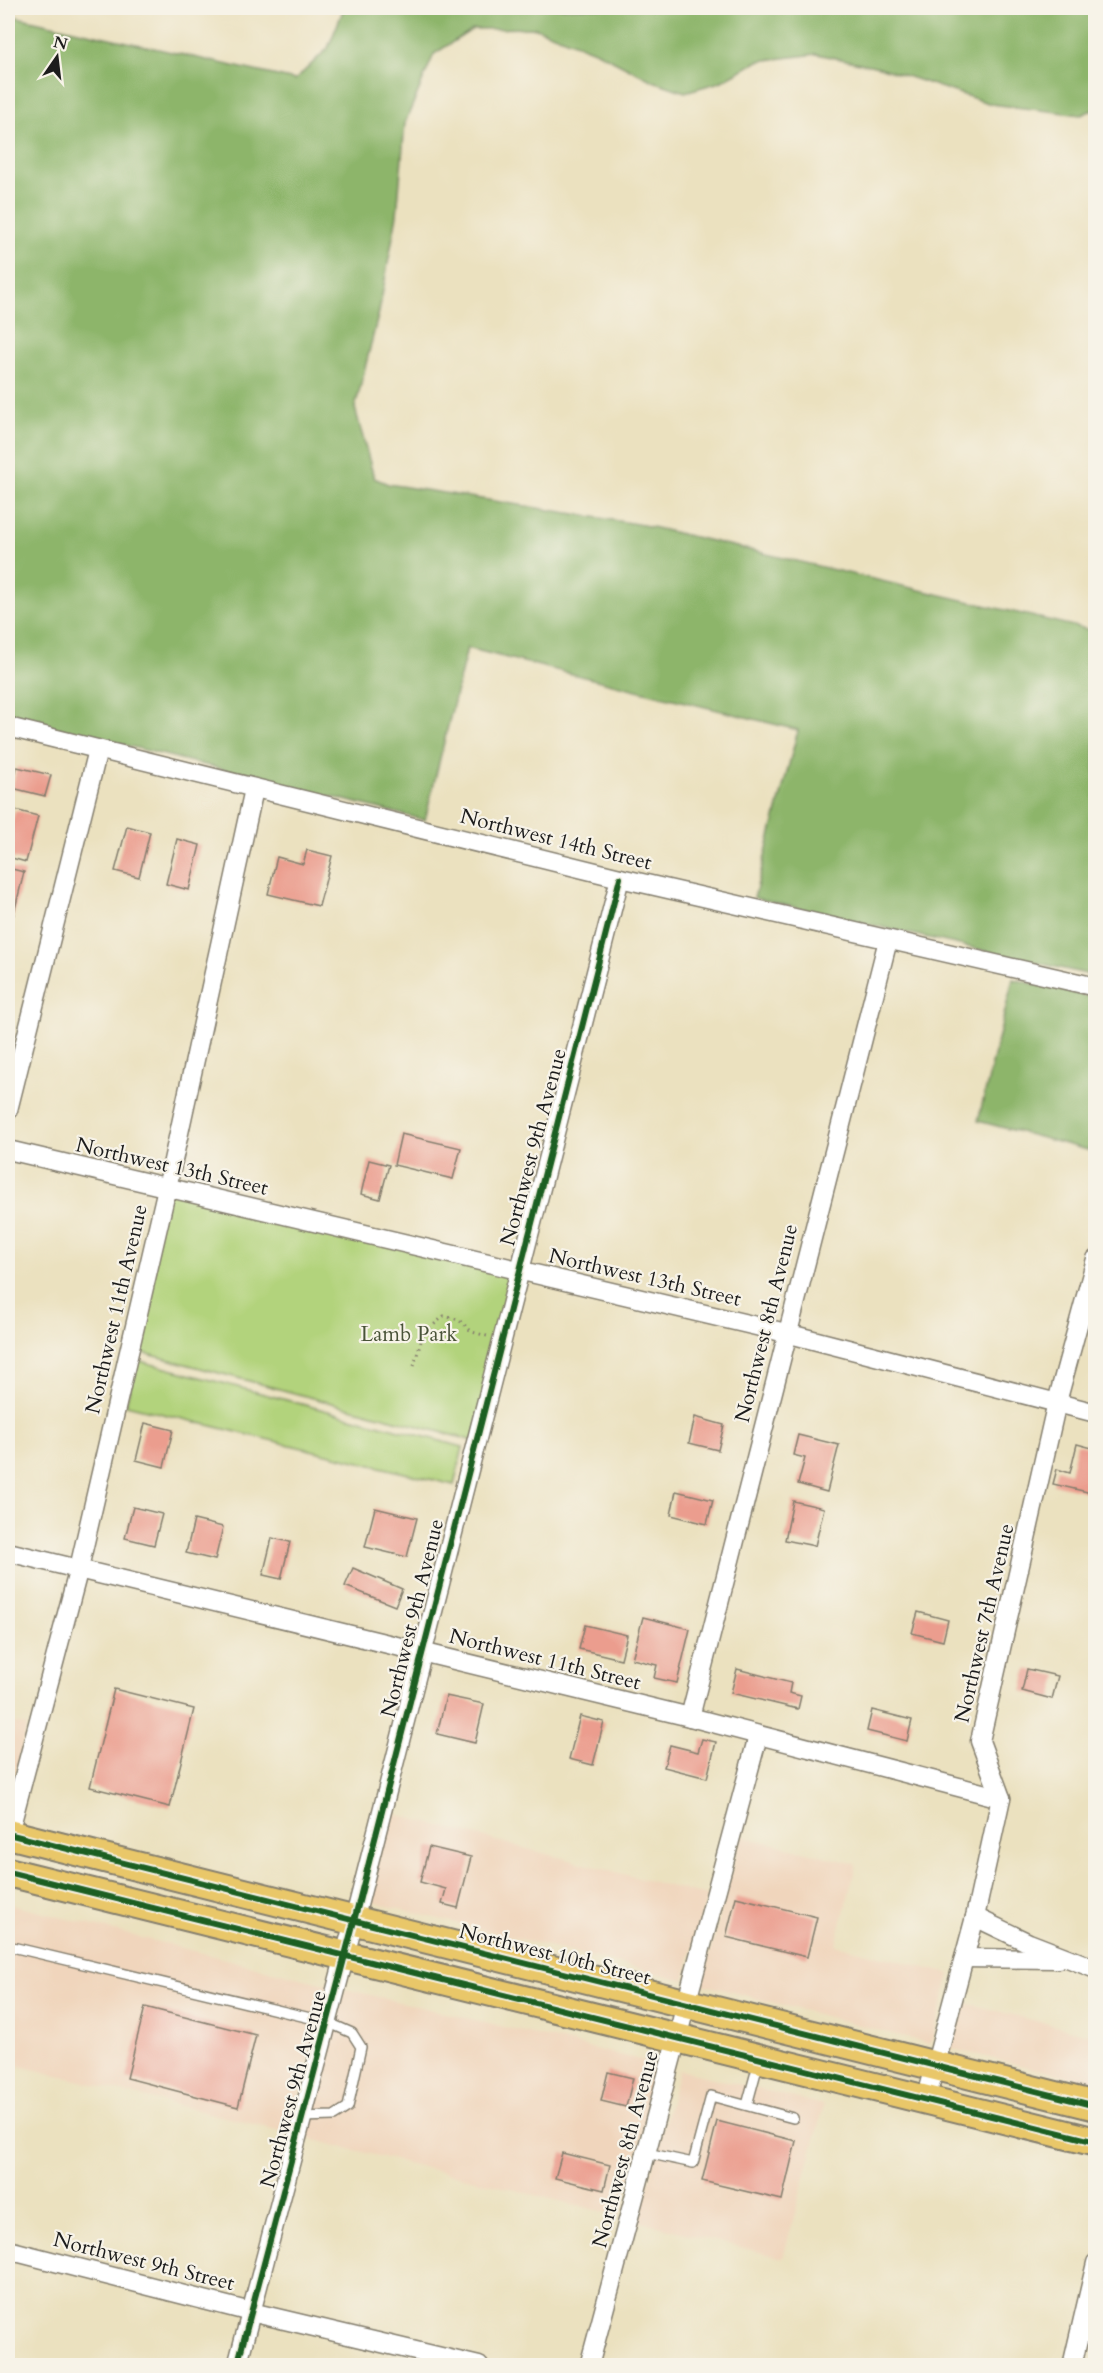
<svg xmlns="http://www.w3.org/2000/svg" width="1103" height="2373" font-family="Cardo,serif">
<rect width="100%" height="100%" fill="#f7f3e8"/>
<filter id="ink" filterUnits="userSpaceOnUse"><feTurbulence type="fractalNoise" baseFrequency=".0167" numOctaves="2"/><feDisplacementMap in="SourceGraphic" scale="12" xChannelSelector="R" yChannelSelector="G"/><feConvolveMatrix kernelMatrix="1 2 1 2 8 2 1 2 1" color-interpolation-filters="sRGB"/></filter>
<filter id="wash" filterUnits="userSpaceOnUse"><feTurbulence type="fractalNoise" baseFrequency=".008" numOctaves="4" result="noise"/><feDisplacementMap in="SourceGraphic" scale="24" xChannelSelector="R" yChannelSelector="G"/><feGaussianBlur stdDeviation="1.35" result="paint"/><feColorMatrix in="noise" values="0 0 0 0 0 0 0 0 0 0 0 0 0 0 0 0 0 1.4 0 .05"/><feComposite in="paint" operator="in"/></filter>
<g filter="url(#wash)">
<rect width="100%" height="100%" fill="#ebe1bf"/>
<!-- built -->
<g fill="#f0d5bc">
<polygon points="8,1721 27,1726 8,1801"/>
<polygon points="390,1813 707,1896 684,1980 368,1901"/>
<polygon points="741,1836 856,1864 836,1945 950,1974 931,2044 702,1984"/>
<polygon points="8,1904 328,1985 289,2133 8,2063"/>
<polygon points="345,1989 661,2065 620,2216 306,2138"/>
<polygon points="962,2002 1095,2036 1095,2083 949,2048"/>
<polygon points="679,2070 824,2105 783,2258 638,2221"/>
</g>
<!-- green -->
<g fill="#b2d37b" stroke="#67784c" stroke-width="1.5">
<polygon points="167,1188 518,1269 474,1441 129,1349"/>
<polygon points="136,1360 463,1447 454,1485 126,1405"/>
</g>
<!-- forest -->
<g fill="#8db56b" stroke="#546844" stroke-width="1.5">
<polygon points="344,8 1095,8 1095,109 1081,115 991,104 879,67 817,54 758,61 720,82 685,92 653,81 597,52 536,28 473,29 434,54 405,123 397,215 379,312 355,408 374,478 388,484 643,525 1095,631 1095,976 754,898 798,730 467,648 425,820 8,716 8,15 295,80 328,48"/>
<polygon points="1013,979 1095,998 1095,1152 978,1121"/>
</g>
<g id="blocks">
<!-- building -->
<g fill="#eb9d8e">
<polygon points="17,767 51,775 45,796 12,788"/>
<polygon points="15,810 38,816 26,862 8,857 8,838"/>
<polygon points="127,826 150,832 139,877 115,871"/>
<polygon points="177,839 200,845 189,890 166,884"/>
<polygon points="307,850 332,856 319,906 268,894 277,857 303,864"/>
<polygon points="8,868 24,872 13,917 8,916"/>
<polygon points="401,1134 461,1148 453,1179 394,1165"/>
<polygon points="369,1160 389,1165 380,1199 361,1194"/>
<polygon points="695,1417 724,1425 718,1450 689,1443"/>
<polygon points="145,1423 173,1430 164,1467 136,1460"/>
<polygon points="798,1435 839,1445 827,1492 798,1484 805,1458 793,1455"/>
<polygon points="1077,1444 1096,1449 1096,1494 1053,1484 1057,1469 1070,1473"/>
<polygon points="676,1491 713,1500 707,1524 671,1515"/>
<polygon points="793,1501 824,1508 815,1546 785,1540"/>
<polygon points="133,1507 162,1514 154,1545 125,1538"/>
<polygon points="375,1508 417,1518 407,1557 365,1547"/>
<polygon points="194,1520 223,1527 215,1560 186,1553"/>
<polygon points="272,1538 290,1542 281,1579 263,1575"/>
<polygon points="353,1568 402,1589 395,1606 345,1586"/>
<polygon points="918,1612 948,1620 943,1641 912,1633"/>
<polygon points="643,1617 690,1629 677,1683 654,1678 657,1665 632,1659"/>
<polygon points="585,1625 627,1635 621,1659 579,1649"/>
<polygon points="737,1669 791,1683 789,1693 801,1696 798,1709 731,1693"/>
<polygon points="1027,1669 1058,1676 1052,1699 1022,1691"/>
<polygon points="114,1689 194,1709 170,1807 90,1787"/>
<polygon points="446,1696 484,1704 475,1743 437,1734"/>
<polygon points="872,1710 912,1720 907,1741 867,1731"/>
<polygon points="580,1716 604,1722 593,1765 569,1759"/>
<polygon points="702,1739 716,1742 707,1778 664,1767 670,1745 698,1752"/>
<polygon points="429,1847 471,1857 458,1908 442,1904 446,1889 420,1882"/>
<polygon points="736,1897 817,1917 807,1957 726,1937"/>
<polygon points="145,2007 256,2035 238,2107 127,2078"/>
<polygon points="608,2072 633,2078 626,2107 601,2101"/>
<polygon points="717,2121 796,2141 782,2200 702,2181"/>
<polygon points="562,2153 610,2165 604,2190 555,2178"/>
</g>
</g>
</g>
<g filter="url(#ink)">
<use href="#blocks" fill-opacity="0" stroke="#847e6e" stroke-width="1.5"/>
<g fill="none" stroke-linecap="round" stroke-linejoin="round">
<defs>
<g id="service">
<polyline points="8,1788 20,1790"/>
<polyline points="8,1946 327,2022 352,2033 361,2047 348,2107 334,2116 302,2117"/>
<polyline points="747,2105 759,2061"/>
<polyline points="647,2153 693,2163 711,2096 793,2118"/>
</g>
<g id="minor">
<polyline points="8,727 620,878 1096,987"/>
<polyline points="8,1110 98,750"/>
<polyline points="8,1150 786,1333 1096,1413"/>
<polyline points="8,1552 690,1717 1001,1798"/>
<polyline points="690,1717 888,940"/>
<polyline points="8,1837 79,1568 167,1188 254,789"/>
<polyline points="975,1917 1029,1943 1096,1969"/>
<polyline points="964,1958 1058,1959"/>
<polyline points="926,2100 975,1917 1001,1798 980,1741 1057,1402 1096,1259"/>
<polyline points="8,2250 251,2312 479,2366"/>
<polyline points="237,2366 354,1921 620,878"/>
<polyline points="589,2366 758,1736"/>
<polyline points="1072,2366 1096,2263"/>
</g>
<g id="trunk">
<polyline points="8,1834 1096,2106"/>
<polyline points="8,1872 1096,2142"/>
</g>
</defs>
<!-- service casing -->
<use href="#service" stroke="#847e6e" stroke-width="12"/>
<!-- minor casing -->
<use href="#minor" stroke="#847e6e" stroke-width="21"/>
<!-- trunk casing -->
<use href="#trunk" stroke="#847e6e" stroke-width="32"/>
<!-- path -->
<polyline stroke="#847e6e" stroke-width="3" stroke-dasharray="1.5 4.5" stroke-linecap="butt" points="414,1366 423,1334 444,1316 459,1320 472,1332 487,1336"/>
<!-- service -->
<use href="#service" stroke="#fff" stroke-width="9"/>
<!-- minor -->
<use href="#minor" stroke="#fff" stroke-width="18"/>
<!-- trunk -->
<use href="#trunk" stroke="#e9c769" stroke-width="28"/>
<defs>
<g id="cycleway">
<polyline points="8,1834 1096,2106"/>
<polyline points="8,1872 1096,2142"/>
<polyline points="237,2366 354,1921 620,878"/>
</g>
</defs>
<!-- cycleway casing -->
<use href="#cycleway" stroke="#f7f3e8" stroke-width="10"/>
<!-- cycleway -->
<use href="#cycleway" stroke="#1b5e20" stroke-width="6"/>
</g>
</g>
<g text-anchor="middle" stroke-width="4.5" stroke-linejoin="round" paint-order="stroke">
<!-- street labels -->
<g font-size="21" fill="#1c1c1c" stroke="#f7f3e8">
<text transform="translate(556 839) rotate(14)" y="7">Northwest 14th Street</text>
<text transform="translate(533 1147) rotate(-75)" y="7">Northwest 9th Avenue</text>
<text transform="translate(172 1166) rotate(13)" y="7">Northwest 13th Street</text>
<text transform="translate(645 1277) rotate(13)" y="7">Northwest 13th Street</text>
<text transform="translate(116 1309) rotate(-77)" y="7">Northwest 11th Avenue</text>
<text transform="translate(766 1323) rotate(-76)" y="7">Northwest 8th Avenue</text>
<text transform="translate(412 1618) rotate(-76)" y="7">Northwest 9th Avenue</text>
<text transform="translate(984 1623) rotate(-77)" y="7">Northwest 7th Avenue</text>
<text transform="translate(545 1659) rotate(14)" y="7">Northwest 11th Street</text>
<text transform="translate(555 1954) rotate(14)" y="7">Northwest 10th Street</text>
<text transform="translate(293 2089) rotate(-75)" y="7">Northwest 9th Avenue</text>
<text transform="translate(625 2149) rotate(-75)" y="7">Northwest 8th Avenue</text>
<text transform="translate(144 2261) rotate(14)" y="7">Northwest 9th Street</text>
</g>
<!-- park labels -->
<g font-size="21" fill="#495338" stroke="#f7f3e8">
<text x="409" y="1341">Lamb Park</text>
</g>
</g>
<!-- margin -->
<rect width="1103" height="2373" fill="none" stroke="#f7f3e8" stroke-width="30"/>
<!-- north arrow -->
<g transform="translate(57 57) rotate(14)" stroke="#f7f3e8" stroke-width="4.5" paint-order="stroke">
<path d="M0-4.5L10 22L0 15L-10 22Z" fill="#1c1c1c"/>
<text y="-9" font-size="16" font-weight="bold" text-anchor="middle" fill="#1c1c1c">N</text>
</g>
</svg>
